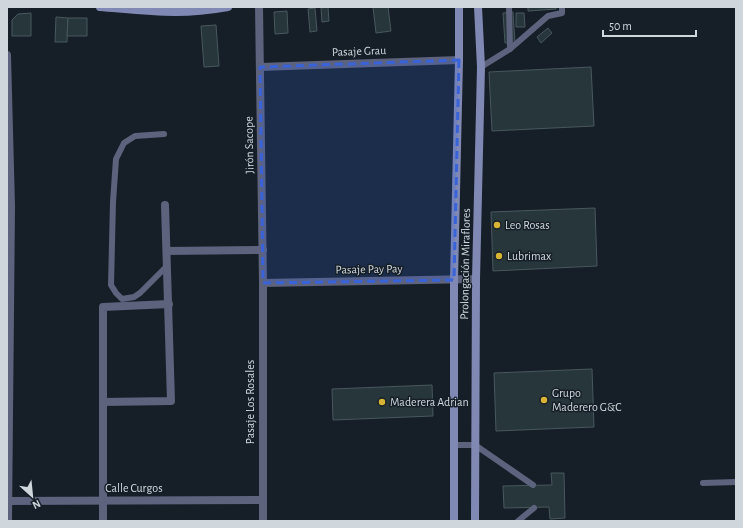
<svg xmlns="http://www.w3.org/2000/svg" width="743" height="528" font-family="'Alegreya Sans',sans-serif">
<rect width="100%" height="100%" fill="#161f28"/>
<!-- building -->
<g fill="#27363a" stroke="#48585c">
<polygon points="328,7 329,21 322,22 321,8"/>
<polygon points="373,7 388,7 391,31 376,33"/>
<polygon points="528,7 556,7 556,9 528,11"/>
<polygon points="315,8 317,31 310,32 308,9"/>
<polygon points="287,11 288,33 275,34 274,12"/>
<polygon points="513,12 515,43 505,43 503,13"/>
<polygon points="31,13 31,36 12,36 12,20 18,14"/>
<polygon points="516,13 524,13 525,27 516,27"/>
<polygon points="56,17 68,18 67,42 55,42"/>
<polygon points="68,18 87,18 87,36 67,36"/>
<polygon points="216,25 219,66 204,67 201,26"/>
<polygon points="548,28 552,33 541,43 537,37"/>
<polygon points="591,67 594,126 492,131 489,72"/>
<polygon points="595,208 597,266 493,271 491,212"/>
<polygon points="592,369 594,427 496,431 494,373"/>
<polygon points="432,385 433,416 333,420 332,389"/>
<polygon points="551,473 564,473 565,518 550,519 549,507 504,508 503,486 552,485"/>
</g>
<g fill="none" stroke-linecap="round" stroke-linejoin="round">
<!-- lane -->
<g stroke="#5d627d" stroke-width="6">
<polyline points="509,7 510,49"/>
<polyline points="481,67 510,49 548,16 562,13 562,7"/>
<polyline points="164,134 135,136 124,143 116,159 113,202 111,285 116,293 122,299 134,297 140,293 167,266"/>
<polyline points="454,445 475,445 533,485"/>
<polyline points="703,483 736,482"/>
<polyline points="518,521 534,508"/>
</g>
<!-- street -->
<g stroke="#5d627d" stroke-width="8">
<polyline points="259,7 263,283 263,521"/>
<polyline points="7,55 11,206 8,521"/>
<polyline points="260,67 459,60"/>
<polyline points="167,251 263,250"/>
<polyline points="263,283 476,279"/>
<polyline points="103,402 171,401 165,205"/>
<polyline points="7,501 262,500"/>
<polyline points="103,521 103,307 169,304"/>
</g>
<!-- secondary -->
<g stroke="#8089b4" stroke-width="8">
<path d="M100 7C125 9 150 12 175 12 193 12 211 10 228 7"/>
<polyline points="454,521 454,280 459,60 459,7"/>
<polyline points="475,521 476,279 481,67 478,7"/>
</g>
</g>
<!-- marked area -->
<path fill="#3863d9" fill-opacity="0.2" stroke="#3863d9" stroke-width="3" stroke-dasharray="8 5" stroke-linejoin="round" d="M459 60 454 280 263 283 260 67Z"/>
<!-- markers -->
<g fill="#d8b434" stroke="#161f28" stroke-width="1.5">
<circle cx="497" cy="225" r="4"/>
<circle cx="499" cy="256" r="4"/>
<circle cx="544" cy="400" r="4"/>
<circle cx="382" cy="402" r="4"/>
</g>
<g text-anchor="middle" stroke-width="3" stroke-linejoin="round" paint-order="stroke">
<!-- street labels -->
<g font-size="12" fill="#d0d7dc" stroke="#161f28">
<text transform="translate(359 51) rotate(-2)" y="4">Pasaje Grau</text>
<text transform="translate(249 145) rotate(-91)" y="4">Jirón Sacope</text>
<text transform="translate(465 264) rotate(-89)" y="4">Prolongación Miraflores</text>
<text transform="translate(369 269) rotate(-1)" y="4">Pasaje Pay Pay</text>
<text transform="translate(250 402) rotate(-90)" y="4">Pasaje Los Rosales</text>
<text x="134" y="492">Calle Curgos</text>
</g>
<!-- poi labels -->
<g font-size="12" fill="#d0d7dc" stroke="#161f28" text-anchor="start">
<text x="505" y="229">Leo Rosas</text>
<text x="507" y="260">Lubrimax</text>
<text x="552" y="397">Grupo<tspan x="552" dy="14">Maderero G&amp;C</tspan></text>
<text x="390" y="406">Maderera Adrian</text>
</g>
</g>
<!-- border -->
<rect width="743" height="528" fill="none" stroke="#d0d7dc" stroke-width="16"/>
<!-- north arrow -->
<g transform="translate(32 496) rotate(153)" stroke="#161f28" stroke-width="3" paint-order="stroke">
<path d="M0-3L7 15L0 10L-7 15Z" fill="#d0d7dc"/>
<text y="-6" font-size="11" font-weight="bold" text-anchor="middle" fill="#d0d7dc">N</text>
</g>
<!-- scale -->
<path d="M603 30v6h93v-6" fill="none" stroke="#d0d7dc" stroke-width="2"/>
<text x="609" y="30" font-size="12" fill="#d0d7dc" stroke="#161f28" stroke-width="3" paint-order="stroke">50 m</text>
</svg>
